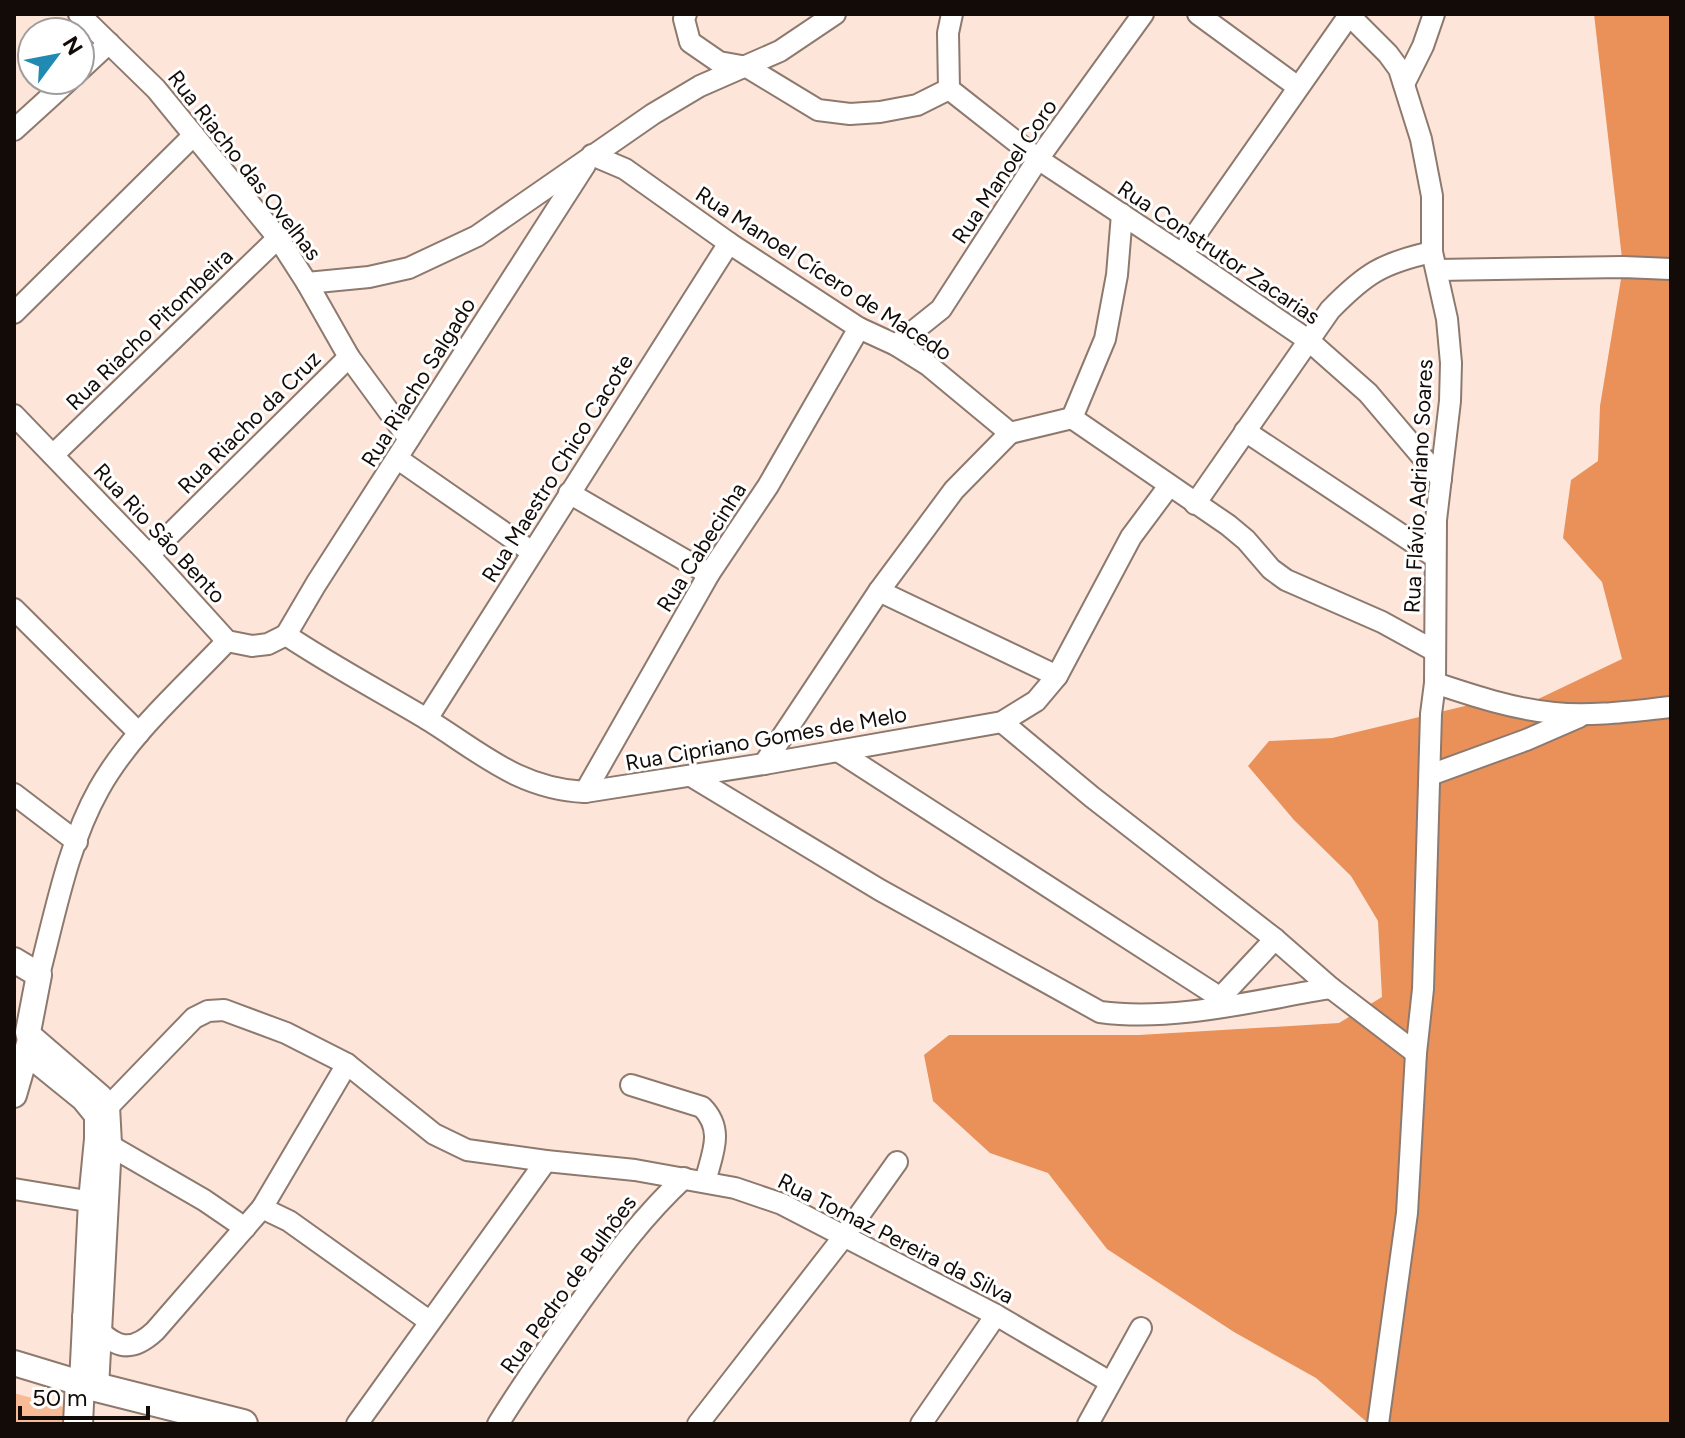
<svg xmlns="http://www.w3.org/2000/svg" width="1685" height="1438" font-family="Figtree,sans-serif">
<rect width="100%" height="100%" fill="#fde6d9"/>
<!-- green -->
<polygon fill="#f9bb96" points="14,1393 71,1409 70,1424 14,1424"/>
<!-- water -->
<polygon fill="#e99159" points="1594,14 1671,14 1671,1424 1369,1424 1316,1378 1234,1332 1107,1249 1048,1173 990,1153 933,1101 924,1055 949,1035 1139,1035 1339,1023 1382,997 1378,921 1351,876 1294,820 1248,766 1269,741 1332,738 1465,706 1534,701 1622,659 1602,582 1563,538 1571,480 1598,461 1600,406 1623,267"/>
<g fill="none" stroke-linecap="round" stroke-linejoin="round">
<defs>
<g id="minor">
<polyline points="79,14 156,89 278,238 307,283 349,357 409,439"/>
<polyline points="686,14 684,19 690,42 719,62 747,67 818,110 850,114 880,112 917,105 949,89 948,33 952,14"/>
<polyline points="1198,14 1298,87"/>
<polyline points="1349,15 1388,54 1399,69 1421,139 1432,196 1432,252 1447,319 1451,363 1450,401 1436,520 1435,683 1431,714 1423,989 1416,1053 1407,1213 1378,1424"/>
<polyline points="80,70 109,43"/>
<polyline points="1404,84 1423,46 1434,14"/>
<polyline points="949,89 1038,159 1182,254 1308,340 1368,393 1441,479"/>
<polyline points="14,130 69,80"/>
<polyline points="592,155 625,169 729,243 859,328 896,345 928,365 1010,433"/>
<polyline points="1182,254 1350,14"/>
<polyline points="1437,270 1623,267 1671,269"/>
<polyline points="307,283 369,277 409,268 477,236 653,114 700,86 780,51 835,14"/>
<polyline points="14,313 194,135"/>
<polyline points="896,345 941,309 1038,159 1143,14"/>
<polyline points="14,415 149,555 227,641 252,646 268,644 286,635"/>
<polyline points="1072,418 1105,339 1117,275 1122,214"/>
<polyline points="1245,431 1435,557"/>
<polyline points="1010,433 1072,418 1228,525 1246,540 1271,569 1286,580 1382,622 1433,650"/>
<polyline points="53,455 278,238"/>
<polyline points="398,459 532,552"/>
<polyline points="569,493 709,574"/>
<path d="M1195 504 1330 310C1365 274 1382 263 1432 252"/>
<polyline points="149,555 349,357"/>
<polyline points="879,591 1057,676"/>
<polyline points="14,609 139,733"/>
<path d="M286 635C331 665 378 690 425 718 479 751 518 789 585 792L764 764 1002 722 1036 701 1057 676 1131 537 1169 486"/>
<polyline points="286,635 316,584 585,165"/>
<path d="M1435 683C1474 696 1513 709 1554 713 1592 717 1633 711 1671 707"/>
<polyline points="427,719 729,243"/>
<polyline points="1002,722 1092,797 1275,939 1331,988 1416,1053"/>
<polyline points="838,751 1230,1004"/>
<polyline points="764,764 879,591 954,490 1010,433"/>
<polyline points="1430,775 1526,740 1579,717"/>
<path d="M691 776 880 890 1100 1012C1176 1022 1256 1000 1331 988"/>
<polyline points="585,792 709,574 768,486 859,328"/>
<polyline points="14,794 77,842"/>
<path d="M39 975C55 914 68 844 99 789 131 732 183 688 227 641"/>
<polyline points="1220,998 1275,939"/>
<polyline points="28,1032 101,1095 109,1106 111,1144 98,1388"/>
<polyline points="24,1053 82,1100 95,1116 95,1139 89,1201 80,1383"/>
<path d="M631 1085 702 1107C725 1130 712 1154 705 1182"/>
<polyline points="95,1116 109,1106 194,1018 208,1011 224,1010 286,1033 347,1064 434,1134 467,1150 546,1161 635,1170 735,1188 782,1204 996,1315 1110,1382"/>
<polyline points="102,1141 204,1200 245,1228"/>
<polyline points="14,1189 99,1203"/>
<polyline points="262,1208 289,1221 429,1321"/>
<path d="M83 1317C110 1340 124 1360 155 1331L262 1208 347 1064"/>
<polyline points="357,1424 546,1161"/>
<path d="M498 1424C524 1382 552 1342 581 1301 613 1257 644 1215 684 1178"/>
<polyline points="698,1424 845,1235 897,1162"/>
<polyline points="921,1424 996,1315"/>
<polyline points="1088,1424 1141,1328"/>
</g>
<g id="tertiary">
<polyline points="14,960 39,975 28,1032 30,1040 14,1095"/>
<polyline points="14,1363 80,1383"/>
</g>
<polyline id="secondary" points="78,1424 80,1383 243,1424"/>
</defs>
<!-- minor casing -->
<use href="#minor" stroke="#8d796e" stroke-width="24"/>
<!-- tertiary casing -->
<use href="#tertiary" stroke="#8d796e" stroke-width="28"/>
<!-- secondary casing -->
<use href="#secondary" stroke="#8d796e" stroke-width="32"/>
<!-- minor -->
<use href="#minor" stroke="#fff" stroke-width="20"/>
<!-- tertiary -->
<use href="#tertiary" stroke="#fff" stroke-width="24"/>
<!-- secondary -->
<use href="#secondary" stroke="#fff" stroke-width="28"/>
</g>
<g text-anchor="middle" stroke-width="6" stroke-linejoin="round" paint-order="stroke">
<!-- street labels -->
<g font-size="22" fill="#120b07" stroke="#fff">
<text transform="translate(245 165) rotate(52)" y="8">Rua Riacho das Ovelhas</text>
<text transform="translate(1004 171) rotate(-56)" y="8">Rua Manoel Coro</text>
<text transform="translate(1219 252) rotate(34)" y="8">Rua Construtor Zacarias</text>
<text transform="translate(824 273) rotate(33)" y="8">Rua Manoel Cícero de Macedo</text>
<text transform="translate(149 329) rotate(-44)" y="8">Rua Riacho Pitombeira</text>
<text transform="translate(418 382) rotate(-58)" y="8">Rua Riacho Salgado</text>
<text transform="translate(249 422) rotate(-45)" y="8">Rua Riacho da Cruz</text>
<text transform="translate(557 468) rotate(-58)" y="8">Rua Maestro Chico Cacote</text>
<text transform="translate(1418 486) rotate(-87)" y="8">Rua Flávio Adriano Soares</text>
<text transform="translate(160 533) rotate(47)" y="8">Rua Rio São Bento</text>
<text transform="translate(701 547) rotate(-58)" y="8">Rua Cabecinha</text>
<text transform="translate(766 738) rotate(-10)" y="8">Rua Cipriano Gomes de Melo</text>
<text transform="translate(896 1238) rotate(27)" y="8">Rua Tomaz Pereira da Silva</text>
<text transform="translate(568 1284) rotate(-54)" y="8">Rua Pedro de Bulhões</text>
</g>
</g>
<!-- border -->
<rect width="1685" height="1438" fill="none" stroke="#120b07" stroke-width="32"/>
<!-- north arrow -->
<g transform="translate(56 56) rotate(58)"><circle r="38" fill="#ffffff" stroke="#a09d9c" stroke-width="2"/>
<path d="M0-6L14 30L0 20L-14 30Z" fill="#218ab2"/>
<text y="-12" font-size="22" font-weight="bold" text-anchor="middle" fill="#120b07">N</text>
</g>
<!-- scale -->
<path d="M20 1406v12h128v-12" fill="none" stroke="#120b07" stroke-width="4"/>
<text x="32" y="1406" font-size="24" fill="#120b07" stroke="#ffffff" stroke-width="6" paint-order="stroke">50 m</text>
</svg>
